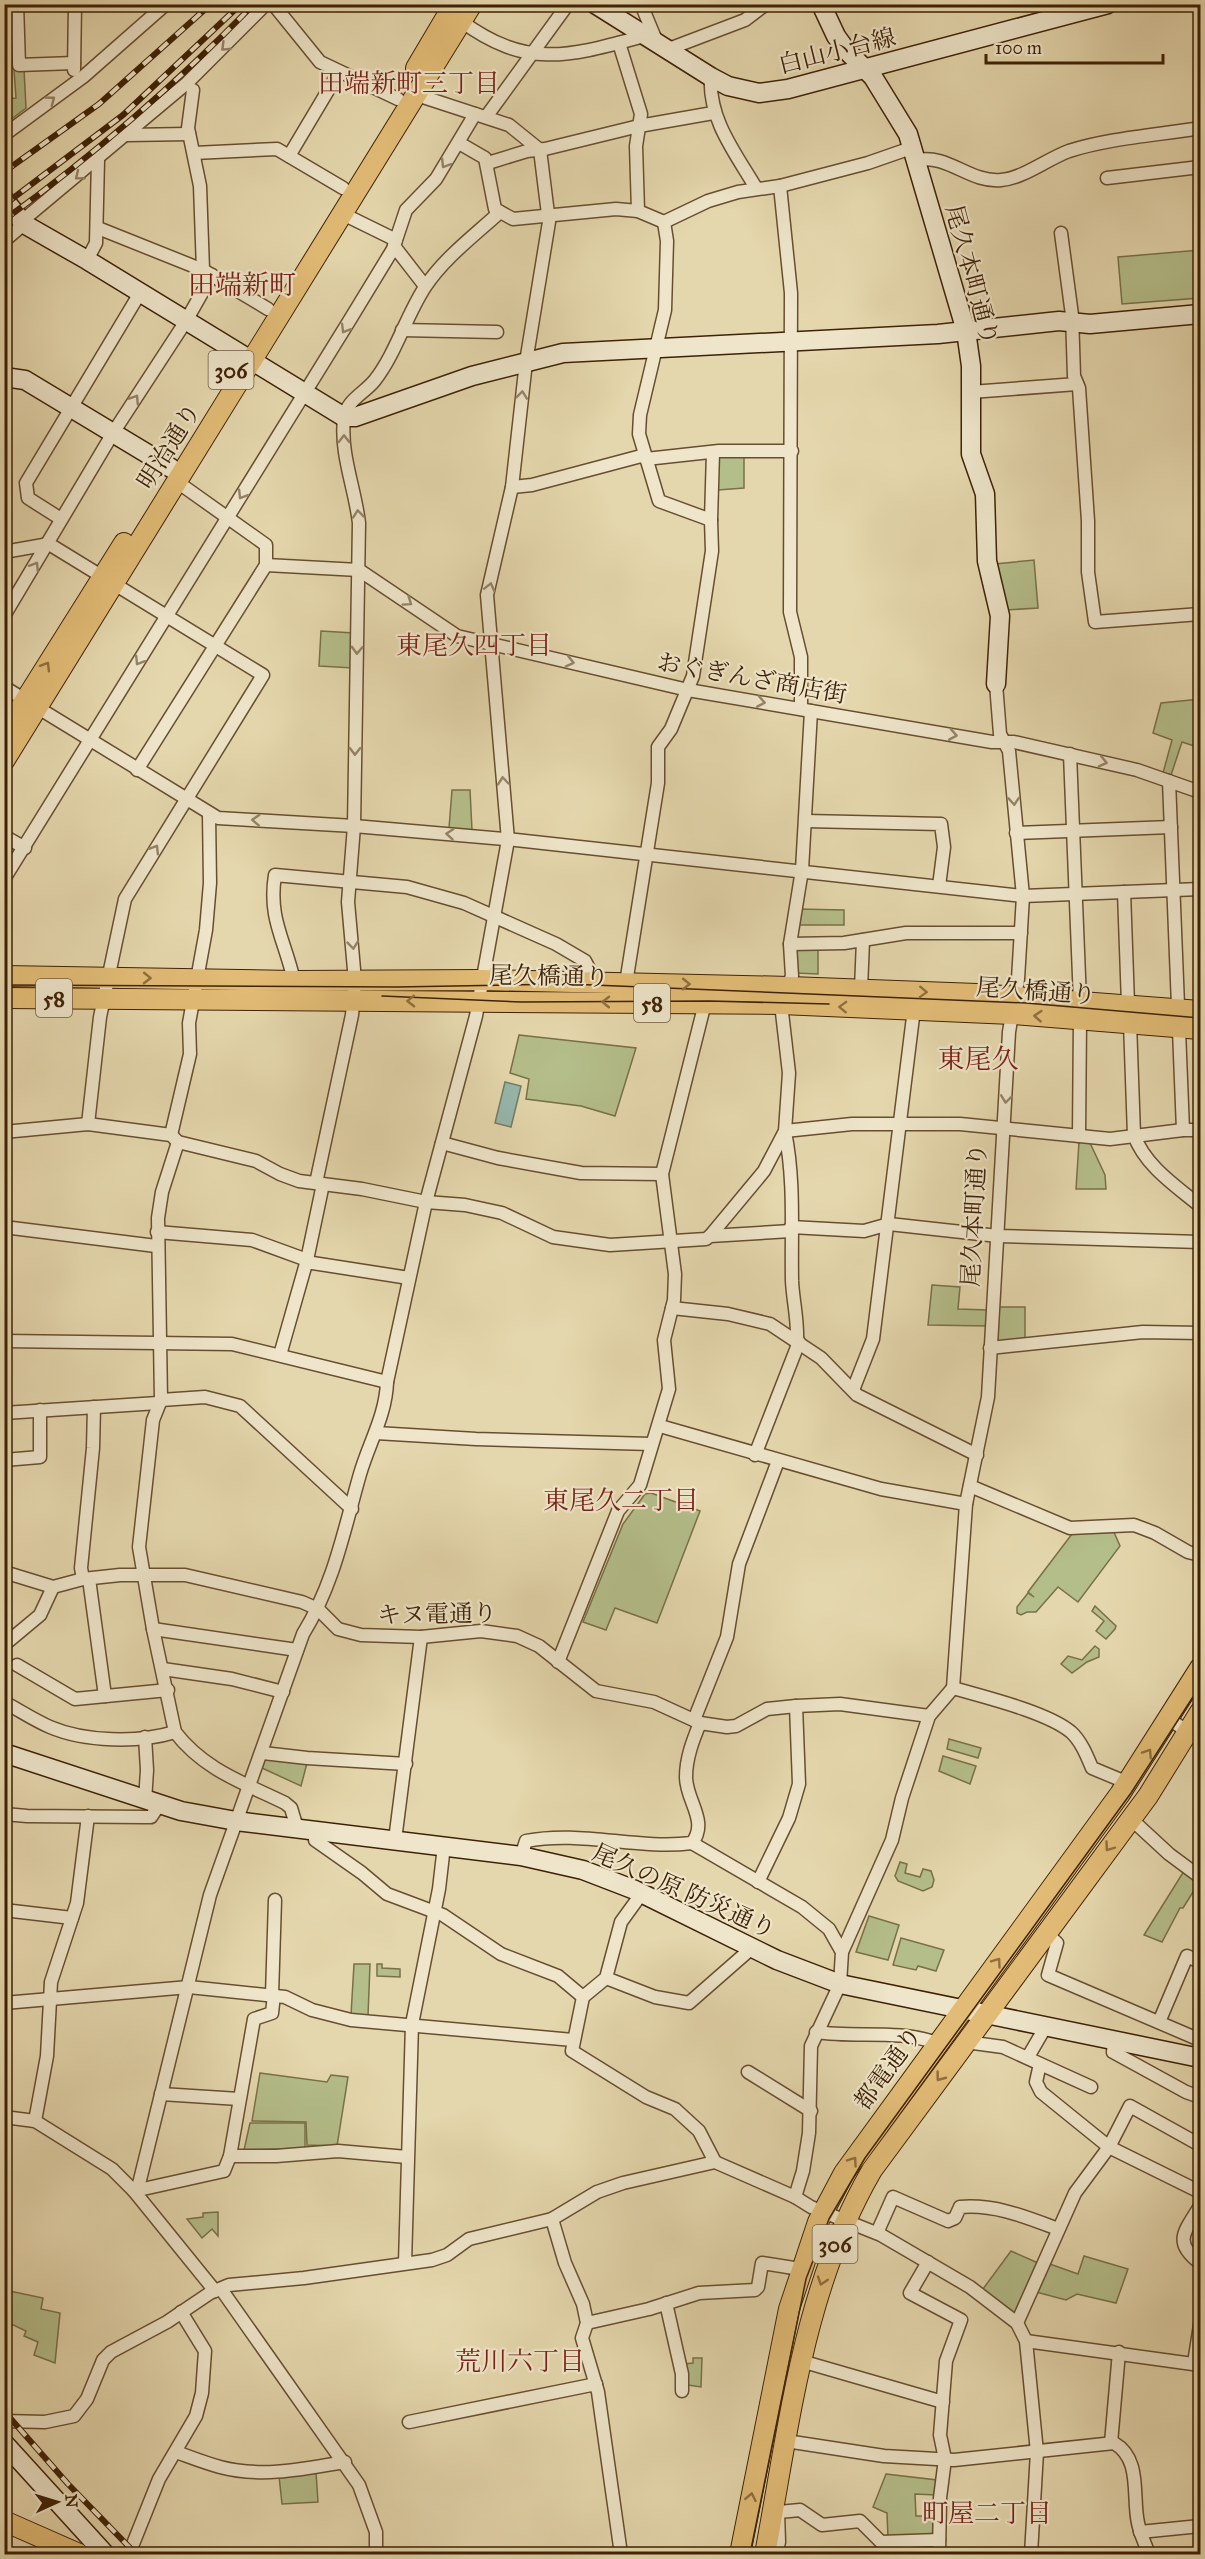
<svg xmlns="http://www.w3.org/2000/svg" width="1205" height="2559" font-family="'IM FELL Great Primer','Noto Serif JP',serif">
<rect width="100%" height="100%" fill="#e5d7ad"/>
<filter id="stains"><feTurbulence type="fractalNoise" baseFrequency=".00333" numOctaves="4"/><feColorMatrix values="0 0 0 0 .2 0 0 0 0 .09 0 0 0 0 .02 0 0 0 .5 -.17"/></filter>
<radialGradient id="worn" r=".72"><stop offset=".6" stop-color="#630" stop-opacity="0"/><stop offset="1" stop-color="#630" stop-opacity=".3"/></radialGradient>
<!-- green -->
<g fill="#b4be8a" stroke="#797048" stroke-width="1.5">
<polygon points="24,69 26,108 5,124 5,99 16,98 14,70"/>
<polygon points="1200,250 1200,298 1122,304 1118,257"/>
<polygon points="744,453 744,488 718,490 718,454"/>
<polygon points="1034,560 1038,608 1006,610 995,564"/>
<polygon points="321,631 354,633 353,668 319,666"/>
<polygon points="1200,699 1200,748 1182,742 1171,775 1163,773 1172,740 1153,733 1161,703"/>
<polygon points="452,790 470,790 472,830 449,828"/>
<polygon points="797,909 844,910 844,925 794,925"/>
<polygon points="796,946 818,947 818,974 796,973"/>
<polygon points="519,1035 636,1048 615,1116 581,1106 526,1099 529,1079 510,1073"/>
<polygon points="1079,1142 1090,1143 1105,1175 1106,1189 1076,1189"/>
<polygon points="932,1285 960,1287 958,1309 988,1310 988,1326 928,1325"/>
<polygon points="998,1307 1025,1307 1025,1340 997,1342"/>
<polygon points="651,1493 700,1511 657,1623 615,1608 606,1630 583,1622 623,1524 645,1494"/>
<polygon points="1113,1530 1120,1546 1078,1602 1058,1587 1036,1612 1027,1612 1021,1615 1017,1613 1017,1607 1028,1593 1034,1597 1028,1592 1072,1534"/>
<polygon points="1095,1606 1116,1626 1115,1629 1106,1639 1096,1631 1104,1621 1092,1611"/>
<polygon points="1095,1646 1099,1649 1099,1657 1087,1662 1072,1673 1061,1664 1068,1656 1082,1660"/>
<polygon points="949,1739 981,1748 978,1758 947,1749"/>
<polygon points="943,1756 976,1766 970,1784 939,1771"/>
<polygon points="266,1757 307,1763 301,1786 262,1768"/>
<polygon points="900,1862 907,1864 905,1873 920,1877 923,1869 931,1871 934,1880 932,1887 923,1891 898,1881 895,1876"/>
<polygon points="1184,1871 1200,1881 1183,1908 1180,1908 1162,1942 1144,1935"/>
<polygon points="869,1916 899,1925 888,1960 856,1952"/>
<polygon points="901,1938 944,1950 936,1971 918,1966 916,1970 893,1965"/>
<polygon points="354,1964 370,1964 368,2016 351,2015"/>
<polygon points="377,1964 382,1964 382,1968 400,1969 400,1977 377,1976"/>
<polygon points="260,2073 327,2082 331,2075 348,2077 337,2146 307,2145 306,2122 252,2121"/>
<polygon points="250,2123 305,2123 305,2148 244,2150"/>
<polygon points="218,2212 218,2236 212,2229 202,2238 187,2219 203,2217 203,2213"/>
<polygon points="1011,2251 1038,2263 1017,2313 1014,2314 983,2289"/>
<polygon points="1084,2256 1128,2269 1116,2303 1077,2294 1066,2300 1036,2292 1047,2263 1078,2274"/>
<polygon points="5,2290 43,2298 41,2309 60,2313 55,2363 34,2355 38,2342 24,2336 26,2331 5,2321"/>
<polygon points="693,2358 702,2358 701,2387 688,2385 684,2364 693,2363"/>
<polygon points="316,2472 318,2502 282,2504 279,2476"/>
<polygon points="886,2474 937,2480 936,2495 915,2494 916,2516 936,2516 935,2538 888,2538 887,2513 873,2507"/>
</g>
<!-- water -->
<polygon fill="#96b9ae" stroke="#737c6b" stroke-width="1.5" points="505,1082 521,1086 511,1127 495,1123"/>
<g fill="none" stroke-linecap="round" stroke-linejoin="round">
<defs>
<g id="street">
<polyline points="17,4 19,65 74,63"/>
<polyline points="273,4 320,62 398,99"/>
<polyline points="641,4 658,45"/>
<path d="M461 21C528 70 570 56 644 36"/>
<polyline points="619,43 641,114 636,146 638,211"/>
<polyline points="666,50 745,20 766,4"/>
<polyline points="74,70 75,4"/>
<path d="M711 77C708 119 736 154 756 188"/>
<polyline points="193,90 188,128 200,186 203,270"/>
<polyline points="486,117 568,4"/>
<polyline points="4,135 83,77 166,4"/>
<polyline points="127,135 189,134"/>
<polyline points="459,143 485,158 495,209 513,219 616,209 638,211 664,222"/>
<polyline points="194,153 277,149 343,188"/>
<polyline points="289,156 339,72"/>
<path d="M918 160C948 154 970 183 1001 180 1024 178 1047 159 1069 151 1110 138 1158 135 1200 128"/>
<polyline points="488,163 527,151 545,149 639,126 713,113"/>
<polyline points="1107,178 1200,167"/>
<polyline points="780,186 791,293 790,612 801,657 801,709"/>
<polyline points="341,213 396,240"/>
<polyline points="22,221 187,83 266,4"/>
<polyline points="664,222 708,201 738,192 780,186 868,163 914,147"/>
<polyline points="98,228 203,270 268,309"/>
<polyline points="1061,233 1072,315 1074,376 1079,388 1088,521 1088,572 1095,622 1200,614"/>
<polyline points="4,241 24,224"/>
<polyline points="394,246 425,286"/>
<polyline points="87,260 96,243 98,160"/>
<polyline points="402,330 497,332"/>
<polyline points="971,392 1077,384"/>
<polyline points="4,399 4,420"/>
<polyline points="646,459 719,451 792,451"/>
<polyline points="512,487 532,485 645,455"/>
<polyline points="61,519 28,498 26,483 140,293"/>
<polyline points="711,520 713,452"/>
<polyline points="4,552 49,544 263,675 125,899 100,1017 88,1124"/>
<polyline points="266,565 359,570 457,636 688,690 992,742 1014,742 1137,770 1200,792"/>
<polyline points="4,616 113,433 186,321 212,275"/>
<polyline points="4,687 218,818 354,826 516,840 1023,896 1200,889"/>
<polyline points="1070,754 1080,1001"/>
<polyline points="137,770 266,565 266,545 176,481"/>
<polyline points="1169,781 1183,1130"/>
<polyline points="806,821 941,824 944,847 939,886"/>
<polyline points="1016,833 1171,827"/>
<polyline points="4,836 25,848"/>
<polyline points="4,879 351,318 393,249 406,210 436,179 475,114"/>
<polyline points="1124,892 1128,1004"/>
<polyline points="790,944 844,943 906,933 1021,933"/>
<path d="M294 981C285 940 268 919 275 875L407 887 464 903 556 944 585 961 596 982"/>
<polyline points="626,983 658,783 658,747 671,729 693,676 712,551 711,520 659,501 639,434 640,415 665,310 667,241 664,222"/>
<polyline points="861,989 863,940"/>
<path d="M1130 1023 1134 1135C1145 1166 1176 1186 1200 1206"/>
<polyline points="785,1131 852,1124 960,1124 1110,1139 1183,1130 1200,1130"/>
<polyline points="4,1132 88,1124 171,1135 178,1142 256,1161 280,1174 299,1181 362,1189 426,1202 465,1205 502,1213 553,1237 610,1245 706,1239 710,1236 791,1231"/>
<path d="M785 1132C795 1181 791 1231 792 1281 793 1301 798 1320 797 1341"/>
<polyline points="171,1135 190,1054 189,1023 206,930 210,883 209,814"/>
<polyline points="1079,1136 1080,1019"/>
<path d="M178 1142 162 1192 158 1218 161 1400 153 1420 139 1547 153 1629 175 1732C204 1770 244 1783 285 1803L291 1808 297 1828"/>
<polyline points="442,1143 498,1158 581,1173 662,1174"/>
<path d="M316 1183 352 1015 355 981 348 902 354 826 359 523C355 488 340 454 344 419 346 400 364 394 375 380 396 353 406 316 425 287 444 258 475 235 500 212"/>
<polyline points="4,1227 156,1246"/>
<polyline points="791,1227 864,1231 889,1224 998,1236 1200,1242"/>
<polyline points="157,1232 252,1240 307,1260"/>
<polyline points="710,1236 764,1171 785,1131 789,1073 781,1004 792,976 790,944 802,870 811,711"/>
<polyline points="306,1262 409,1278"/>
<polyline points="672,1308 728,1314 770,1324 821,1358 857,1395 977,1455"/>
<polyline points="4,1341 232,1344 387,1382"/>
<polyline points="990,1348 1143,1332 1200,1333"/>
<polyline points="280,1355 307,1260 323,1184"/>
<polyline points="853,1390 873,1339 914,1009"/>
<polyline points="161,1400 205,1397 240,1406 352,1509"/>
<polyline points="4,1413 158,1403"/>
<polyline points="660,1426 881,1489 966,1504"/>
<polyline points="376,1433 476,1439 651,1444"/>
<polyline points="755,1455 799,1342"/>
<polyline points="4,1460 40,1457 40,1410"/>
<polyline points="970,1486 1070,1528 1134,1525 1155,1533 1188,1552 1200,1555"/>
<polyline points="4,1572 53,1587 83,1579 120,1575 185,1575 302,1602 318,1609 338,1629 361,1635 421,1637 481,1631 517,1636 539,1646 596,1691 654,1702 700,1723 727,1727 736,1726 767,1709 796,1706 840,1704 929,1716"/>
<polyline points="83,1579 81,1568 93,1448 94,1407"/>
<polyline points="89,1579 105,1696"/>
<polyline points="153,1629 297,1650"/>
<polyline points="4,1645 40,1615 53,1587"/>
<polyline points="558,1662 618,1511 640,1485 669,1389 664,1340 674,1300 675,1274 662,1174 705,1003"/>
<polyline points="17,1665 75,1699 168,1690"/>
<polyline points="163,1669 232,1679 283,1692"/>
<polyline points="953,1688 966,1504 988,1397 1009,1032 1018,979 1023,896 1009,751 1000,734 996,684"/>
<path d="M953 1688C984 1697 1047 1712 1071 1732 1081 1741 1087 1756 1092 1768L1128 1783"/>
<path d="M4 1702C19 1710 34 1720 50 1727 85 1742 139 1743 175 1732"/>
<polyline points="1169,1719 1200,1740"/>
<polyline points="694,1720 727,1637 739,1564 778,1461"/>
<polyline points="263,1753 307,1758 406,1764"/>
<polyline points="145,1801 147,1770 145,1737"/>
<polyline points="4,1814 27,1816 144,1817 151,1817 159,1805"/>
<polyline points="1130,1818 1169,1854 1200,1877"/>
<polyline points="315,1830 315,1840 362,1873 387,1894 443,1915 501,1954 558,1976 583,1997"/>
<polyline points="395,1840 421,1637"/>
<polyline points="692,1843 802,1907 829,1929 842,1952 840,1984 811,2046 809,2133 803,2171 795,2197"/>
<path d="M521 1856 526 1841C581 1830 637 1850 692 1843 709 1821 686 1801 686 1777 686 1758 693 1740 700 1723"/>
<polyline points="758,1882 789,1818 799,1784 796,1706"/>
<polyline points="642,1893 621,1922 606,1978 583,1997 572,2051 646,2097 675,2109 699,2131 715,2162"/>
<polyline points="4,1910 72,1918"/>
<polyline points="1046,1933 1057,1943 1048,1975 1200,2040"/>
<polyline points="842,1952 892,1840 902,1798 929,1716 953,1688"/>
<polyline points="606,1978 655,1997 689,2003 753,1947"/>
<polyline points="272,1995 275,1900"/>
<polyline points="4,2003 189,1987 285,1997 312,2010 351,2020 573,2040"/>
<polyline points="1159,2022 1187,1956 1200,1962"/>
<path d="M816 2032C856 2038 898 2029 937 2043"/>
<polyline points="1114,2040 1113,2052 1186,2092 1200,2097"/>
<polyline points="966,2042 1003,2047 1091,2087"/>
<polyline points="1028,2057 1046,2026"/>
<polyline points="1040,2064 1036,2082 1041,2092 1109,2147 1200,2192"/>
<polyline points="748,2072 811,2111"/>
<polyline points="161,2094 239,2099"/>
<polyline points="4,2117 35,2121 112,2169 134,2191 215,2291"/>
<polyline points="35,2121 47,2056 51,1982 77,1903 88,1816"/>
<polyline points="230,2156 276,2156 338,2151 407,2157"/>
<path d="M134 2191 139 2184 210 1895 303 1634C334 1584 344 1530 360 1474 369 1443 386 1415 387 1382L426 1202 476 1016 508 840 487 595 512 487 526 362 549 222 540 150 509 125 414 94"/>
<polyline points="134,2191 224,2171 230,2156 254,2019 272,2013 274,1995"/>
<path d="M1200 2206C1185 2231 1172 2242 1200 2263"/>
<polyline points="552,2219 565,2263 583,2304 587,2323 582,2338 598,2392 621,2554"/>
<path d="M877 2233 893 2197 948 2221 955 2218 960 2207C995 2204 1026 2217 1058 2229"/>
<polyline points="928,2262 910,2293 961,2320 946,2361 940,2435 945,2459 940,2498 939,2554"/>
<polyline points="405,2263 412,2024 439,1889 444,1846"/>
<polyline points="221,2289 359,2485 376,2532 376,2554"/>
<polyline points="666,2303 682,2374 682,2391"/>
<polyline points="587,2323 649,2309 699,2293 755,2290 758,2287 762,2263 800,2269"/>
<polyline points="1017,2323 1075,2193 1109,2147 1130,2106 1200,2145"/>
<polyline points="1026,2341 1200,2365"/>
<polyline points="801,2361 943,2402"/>
<polyline points="1194,2363 1200,2325"/>
<polyline points="4,2421 45,2422 74,2416 87,2399 103,2360 111,2352 167,2322 210,2293 229,2285 304,2278 432,2260 447,2255 469,2239 552,2219 597,2192 623,2183 715,2162 795,2197 811,2207 881,2235 970,2287 1017,2323 1026,2341 1037,2452 1031,2554"/>
<polyline points="409,2422 596,2384"/>
<path d="M786 2441 884 2456 954 2460 1114 2443C1142 2459 1132 2496 1138 2523 1140 2533 1145 2544 1149 2554"/>
<polyline points="1111,2443 1119,2352"/>
<path d="M176 2452C190 2457 205 2463 220 2467 261 2478 304 2469 345 2462"/>
<polyline points="779,2512 800,2510 822,2525 860,2521 881,2542 939,2540"/>
<polyline points="1140,2532 1200,2526"/>
<polyline points="129,2554 159,2479 196,2416 202,2393 205,2351 181,2312"/>
<polyline points="776,2554 779,2542 778,2512"/>
</g>
<g id="secondary">
<polyline points="595,4 711,77 728,86 759,93 788,89 1108,4"/>
<polyline points="821,4 836,36 846,50 873,77 908,134 966,331 971,366 971,454 985,494 987,561 1000,616 996,684"/>
<polyline points="4,199 24,224 87,260 344,417 355,417 472,376 563,353 938,334 1059,321 1090,324 1200,314"/>
<polyline points="4,377 25,380 171,468"/>
<polyline points="4,1753 181,1811 236,1821 521,1856 583,1870 635,1890 777,1960 840,1984 1200,2058"/>
<polyline points="4,2443 105,2554"/>
</g>
<g id="primary">
<polyline points="416,68 454,4"/>
<polyline points="4,734 124,543"/>
<polyline points="4,761 472,4"/>
<polyline points="4,976 294,981 482,980 790,987 977,994 1200,1011"/>
<polyline points="4,998 781,1004 1012,1014 1200,1029"/>
<polyline points="4,2521 79,2554"/>
<polyline points="740,2554 789,2309 818,2222 844,2173 1120,1794 1200,1668"/>
<path d="M765 2554C790 2422 803 2289 872 2170L1148 1796 1200 1712"/>
</g>
</defs>
<!-- street casing -->
<use href="#street" stroke="#684e30" stroke-width="15"/>
<!-- secondary casing -->
<use href="#secondary" stroke="#3e2106" stroke-width="21"/>
<!-- primary casing -->
<use href="#primary" stroke="#3e2106" stroke-width="22"/>
<!-- street -->
<use href="#street" stroke="#eee5ca" stroke-width="12"/>
<!-- secondary -->
<use href="#secondary" stroke="#eee5ca" stroke-width="18"/>
<!-- primary -->
<use href="#primary" stroke="#e2bc76" stroke-width="20"/>
<!-- tram -->
<g stroke="#3e2106" stroke-width="1.5">
<polyline points="4,985 397,987 569,984 1026,1003 1200,1018"/>
<polyline points="382,996 521,1002 709,1001 829,1004"/>
<polyline points="750,2554 806,2279 829,2219 865,2158 1131,1793 1200,1686"/>
</g>
<defs>
<g id="rail">
<polyline points="4,172 99,104 211,4"/>
<polyline points="4,205 123,115 241,4"/>
<path d="M4 220C94 155 177 83 254 4"/>
<polyline points="4,2411 68,2484 136,2554"/>
</g>
</defs>
<!-- rail casing -->
<use href="#rail" stroke="#3e2106" stroke-width="6"/>
<!-- rail -->
<use href="#rail" stroke="#eee5ca" stroke-width="4" stroke-dasharray="11" stroke-linecap="butt"/>
</g>
<!-- one-way arrows -->
<defs><path id="oneway-chevron" d="M-2-3.5L2.5 0L-2 3.5" fill="none" stroke-width="1.6" stroke-linecap="round" stroke-linejoin="round" transform="scale(1.5)"/></defs>
<g stroke="#968368">
<use href="#oneway-chevron" transform="translate(225 47) rotate(136)"/>
<use href="#oneway-chevron" transform="translate(51 100) rotate(-37)"/>
<use href="#oneway-chevron" transform="translate(445 164) rotate(122)"/>
<use href="#oneway-chevron" transform="translate(79 176) rotate(141)"/>
<use href="#oneway-chevron" transform="translate(345 329) rotate(121)"/>
<use href="#oneway-chevron" transform="translate(522 395) rotate(-84)"/>
<use href="#oneway-chevron" transform="translate(135 399) rotate(-57)"/>
<use href="#oneway-chevron" transform="translate(344 439) rotate(-90)"/>
<use href="#oneway-chevron" transform="translate(242 495) rotate(122)"/>
<use href="#oneway-chevron" transform="translate(358 514) rotate(-96)"/>
<use href="#oneway-chevron" transform="translate(35 566) rotate(-58)"/>
<use href="#oneway-chevron" transform="translate(490 587) rotate(-76)"/>
<use href="#oneway-chevron" transform="translate(408 602) rotate(34)"/>
<use href="#oneway-chevron" transform="translate(357 650) rotate(92)"/>
<use href="#oneway-chevron" transform="translate(139 661) rotate(122)"/>
<use href="#oneway-chevron" transform="translate(570 662) rotate(13)"/>
<use href="#oneway-chevron" transform="translate(761 702) rotate(10)"/>
<use href="#oneway-chevron" transform="translate(953 735) rotate(10)"/>
<use href="#oneway-chevron" transform="translate(355 751) rotate(91)"/>
<use href="#oneway-chevron" transform="translate(1103 762) rotate(13)"/>
<use href="#oneway-chevron" transform="translate(503 781) rotate(-95)"/>
<use href="#oneway-chevron" transform="translate(1014 801) rotate(86)"/>
<use href="#oneway-chevron" transform="translate(256 820) rotate(-177)"/>
<use href="#oneway-chevron" transform="translate(450 834) rotate(-175)"/>
<use href="#oneway-chevron" transform="translate(155 849) rotate(-59)"/>
<use href="#oneway-chevron" transform="translate(353 945) rotate(84)"/>
<use href="#oneway-chevron" transform="translate(1006 1099) rotate(97)"/>
</g>
<g stroke="#906e3e">
<use href="#oneway-chevron" transform="translate(46 666) rotate(-58)"/>
<use href="#oneway-chevron" transform="translate(147 978) rotate(1)"/>
<use href="#oneway-chevron" transform="translate(686 984) rotate(1)"/>
<use href="#oneway-chevron" transform="translate(923 992) rotate(2)"/>
<use href="#oneway-chevron" transform="translate(411 1001) rotate(179)"/>
<use href="#oneway-chevron" transform="translate(606 1002) rotate(-179)"/>
<use href="#oneway-chevron" transform="translate(843 1007) rotate(-178)"/>
<use href="#oneway-chevron" transform="translate(1038 1016) rotate(-176)"/>
<use href="#oneway-chevron" transform="translate(1148 1753) rotate(-57)"/>
<use href="#oneway-chevron" transform="translate(1109 1847) rotate(126)"/>
<use href="#oneway-chevron" transform="translate(997 1962) rotate(-54)"/>
<use href="#oneway-chevron" transform="translate(940 2077) rotate(127)"/>
<use href="#oneway-chevron" transform="translate(853 2161) rotate(-55)"/>
<use href="#oneway-chevron" transform="translate(822 2281) rotate(108)"/>
<use href="#oneway-chevron" transform="translate(751 2497) rotate(-79)"/>
</g>
<g text-anchor="middle" stroke-width="4.5" stroke-linejoin="round" paint-order="stroke">
<!-- shield labels -->
<g fill="#eee5ca" stroke="#735c41" stroke-width="1.5">
<rect x="208.5" y="351" width="45" height="38" rx="4.5"/>
<rect x="36" y="979" width="36" height="38" rx="4.5"/>
<rect x="634" y="984" width="36" height="38" rx="4.5"/>
<rect x="812.5" y="2225" width="45" height="38" rx="4.5"/>
</g>
<g font-size="22" font-weight="bold" fill="#3e2106">
<text x="231" y="378">306</text>
<text x="54" y="1006">58</text>
<text x="652" y="1011">58</text>
<text x="835" y="2252">306</text>
</g>
<!-- street labels -->
<g font-size="24" fill="#3e2106" stroke="#eee5ca">
<text transform="translate(837 51) rotate(-14)" y="8">白山小台線</text>
<text transform="translate(972 275) rotate(75)" y="8">尾久本町通り</text>
<text transform="translate(169 446) rotate(-58)" y="8">明治通り</text>
<text transform="translate(752 678) rotate(10)" y="8">おぐぎんざ商店街</text>
<text transform="translate(549 976) rotate(1)" y="8">尾久橋通り</text>
<text transform="translate(1036 991) rotate(4)" y="8">尾久橋通り</text>
<text transform="translate(974 1215) rotate(-87)" y="8">尾久本町通り</text>
<text transform="translate(437 1614) rotate(-1)" y="8">キヌ電通り</text>
<text transform="translate(684 1891) rotate(24)" y="8">尾久の原 防災通り</text>
<text transform="translate(888 2068) rotate(-54)" y="8">都電通り</text>
</g>
<!-- neighbourhood labels -->
<g font-size="26" fill="#7a1f14" stroke="#eee5ca">
<text x="409" y="92">田端新町三丁目</text>
<text x="474" y="654">東尾久四丁目</text>
<text x="621" y="1509">東尾久二丁目</text>
<text x="520" y="2370">荒川六丁目</text>
<text x="987" y="2522">町屋二丁目</text>
</g>
<!-- quarter labels -->
<g font-size="27" fill="#7a1f14" stroke="#eee5ca">
<text x="242" y="294">田端新町</text>
<text x="978" y="1068">東尾久</text>
</g>
</g>
<!-- margin -->
<rect width="1205" height="2559" fill="none" stroke="#e5d7ad" stroke-width="24"/>
<rect x="6" y="6" width="1193" height="2547" fill="none" stroke="#3e2106" stroke-width="3"/>
<rect x="12" y="12" width="1181" height="2535" fill="none" stroke="#3e2106" stroke-width="1.5"/>
<!-- north arrow -->
<g transform="translate(57 2502) rotate(86)" stroke="#eee5ca" stroke-width="4.5" paint-order="stroke">
<path d="M0-4.5L10 22L0 15L-10 22Z" fill="#3e2106"/>
<text y="-9" font-size="16" font-weight="bold" text-anchor="middle" fill="#3e2106">N</text>
</g>
<!-- scale -->
<path d="M986 54v9h177v-9" fill="none" stroke="#3e2106" stroke-width="3"/>
<text x="995" y="54" font-size="18" fill="#3e2106" stroke="#eee5ca" stroke-width="4.5" paint-order="stroke">100 m</text>
<rect width="100%" height="100%" filter="url(#stains)"/>
<rect width="100%" height="100%" fill="url(#worn)"/>
</svg>
